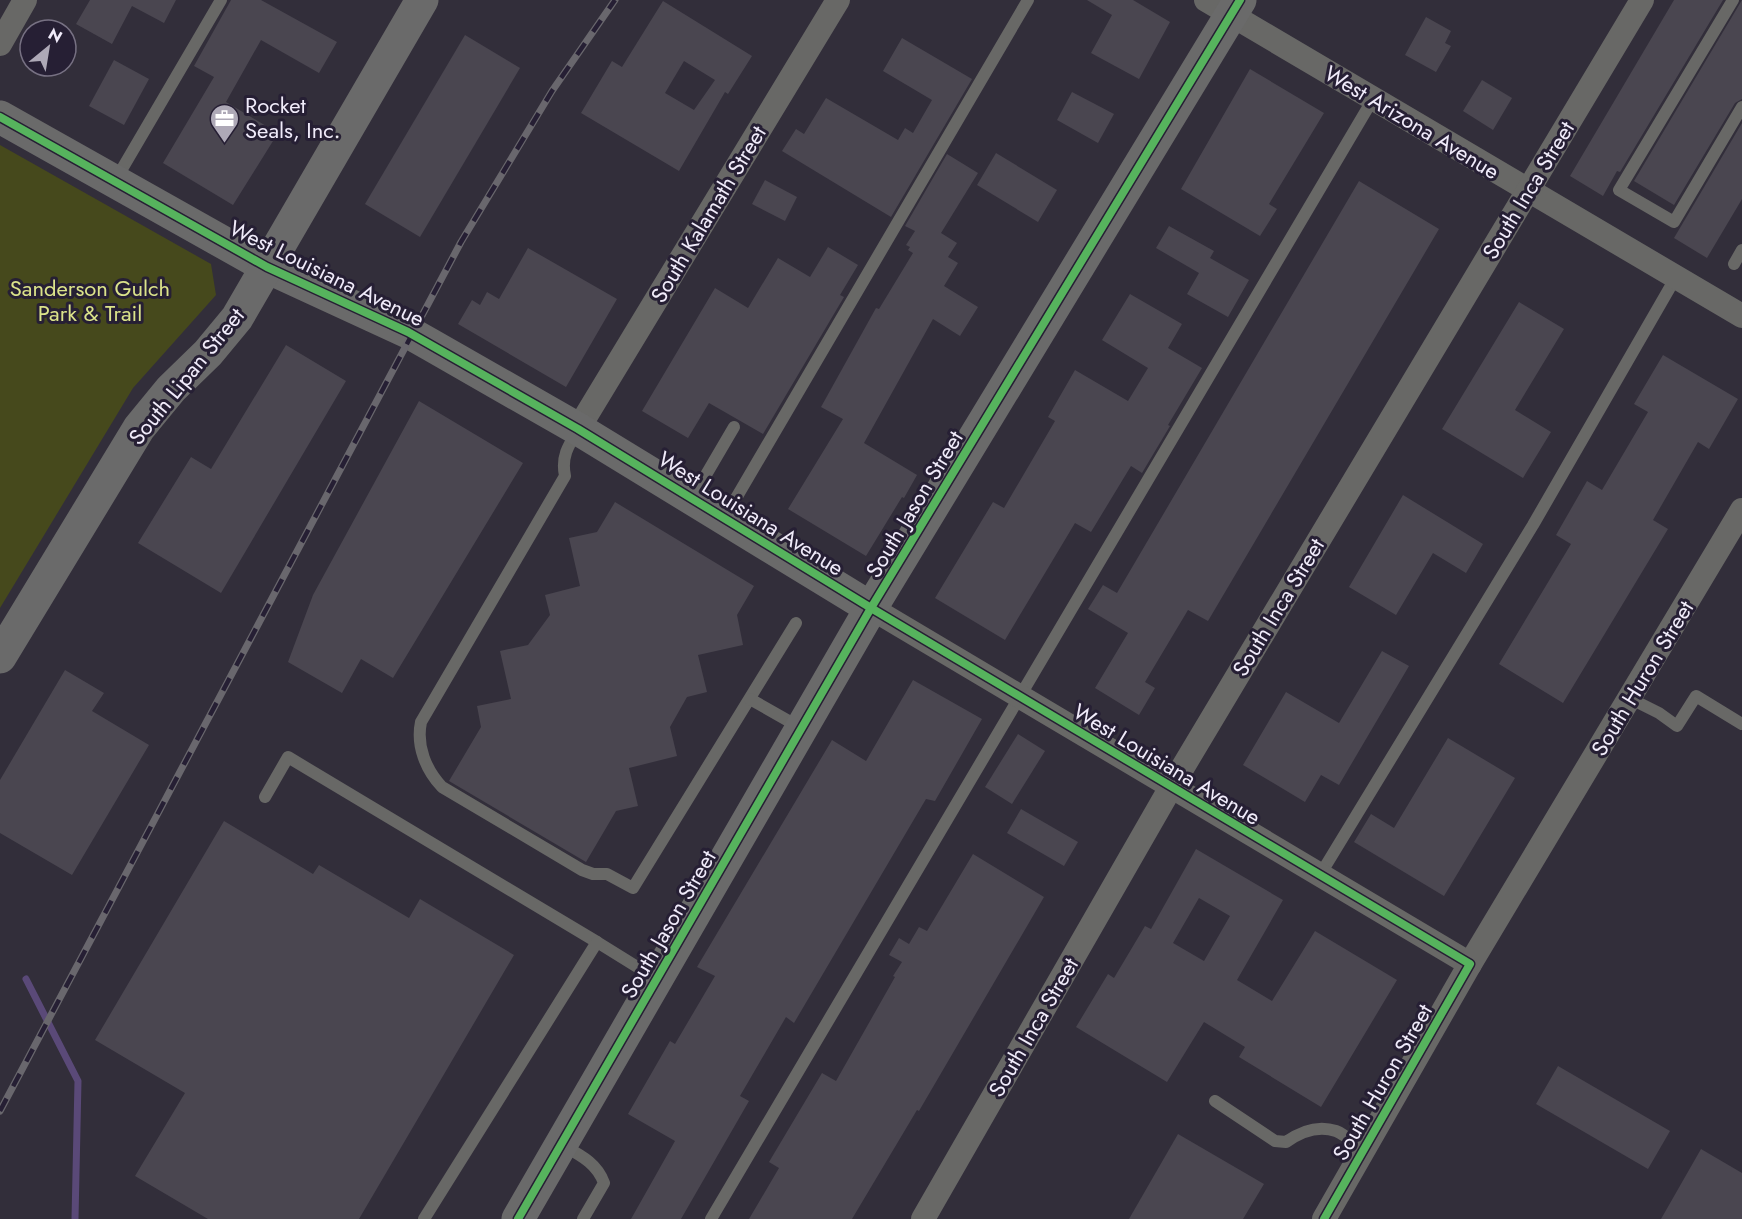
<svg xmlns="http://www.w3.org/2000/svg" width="1742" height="1219" font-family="Jost,sans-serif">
<rect width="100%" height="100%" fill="#322e3a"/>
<!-- green -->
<polygon fill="#46491c" points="0,145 211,264 216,295 133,388 0,608"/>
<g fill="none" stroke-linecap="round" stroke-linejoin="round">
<!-- stream -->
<polyline stroke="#5a4978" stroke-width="7" points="26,979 78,1081 75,1219"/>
</g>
<!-- building -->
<g fill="#4a4650" fill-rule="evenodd">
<polygon points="90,0 176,0 164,23 132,6 112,44 76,24"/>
<polygon points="231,0 261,0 337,42 319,73 261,40 226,102 278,133 233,205 163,163 214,77 194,66"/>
<polygon points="1087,0 1133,0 1170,22 1139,79 1091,53 1112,15"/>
<polygon points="1674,0 1723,0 1620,172 1617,171 1603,196 1570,176"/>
<polygon points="1742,0 1742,99 1735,103 1674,205 1634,181"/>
<path d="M663 1 752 56 728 94 725 92 679 171 581 113 612 61 622 67ZM684 61 715 80 694 110 665 93Z"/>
<polygon points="1426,17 1451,31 1445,43 1451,46 1436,72 1405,55"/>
<polygon points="465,35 520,68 420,237 365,204"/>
<polygon points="902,38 972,79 891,217 782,151 796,129 804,134 826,98 898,140 905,128 913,133 932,100 883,71"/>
<polygon points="114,60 149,79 124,125 89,106"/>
<polygon points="1250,69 1324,113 1269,204 1277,209 1260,236 1181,189"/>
<polygon points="1482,80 1512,98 1493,130 1463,111"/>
<polygon points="1072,92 1114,114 1098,143 1057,120"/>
<polygon points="1742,123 1742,199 1707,258 1674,238"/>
<polygon points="996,153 1057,190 1038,222 977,185"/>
<polygon points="947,154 978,173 941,233 957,243 948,257 958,263 944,286 978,307 960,336 933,319 864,443 917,475 904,498 902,497 866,556 788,509 843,419 821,407 876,308 879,309 913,253 908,250 910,247 906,245 915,231 905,226"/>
<polygon points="765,180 797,197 785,221 752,204"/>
<polygon points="1359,181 1439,229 1208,621 1188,610 1145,682 1155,688 1139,715 1095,688 1128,633 1088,609 1103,585 1117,593"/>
<polygon points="1169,226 1214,251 1210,258 1249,280 1228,317 1187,294 1199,273 1156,248"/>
<polygon points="828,247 858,265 840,295 844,297 763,434 709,403 688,438 642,411 715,288 748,308 778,258 810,277"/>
<polygon points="528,248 617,299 566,387 458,324 472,300 480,305 487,292 499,299"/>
<polygon points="1130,294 1182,324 1168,348 1202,368 1168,425 1170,426 1142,473 1131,466 1091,532 1075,523 1005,640 935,598 993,502 1004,508 1055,421 1048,417 1075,370 1128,401 1148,368 1102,340"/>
<polygon points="1519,302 1564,329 1515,410 1551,432 1523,478 1442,429"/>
<polygon points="286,345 346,381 221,593 138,543 191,457 211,469"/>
<polygon points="1663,355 1738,399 1709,449 1698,442 1653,520 1668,529 1563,703 1499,664 1571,544 1556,535 1587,481 1602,490 1648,412 1634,404"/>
<polygon points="419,401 523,463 393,678 361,659 342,693 288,662 313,595"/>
<polygon points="1403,495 1483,544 1466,573 1433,553 1396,615 1349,587"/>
<polygon points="615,502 754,586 737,615 743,645 698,655 707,692 687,697 670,727 677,756 629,768 638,806 616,811 586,862 449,781 481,727 477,706 511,699 500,651 528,645 550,615 545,595 580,586 569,538 597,532"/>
<polygon points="1382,651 1409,666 1339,785 1321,775 1305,802 1243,765 1286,692 1339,723"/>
<polygon points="65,670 104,693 92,711 149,745 72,875 0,833 0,780"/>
<polygon points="913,680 982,719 935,801 926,799 794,1023 786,1017 740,1096 749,1101 681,1219 631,1219 675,1141 628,1114 670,1041 675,1044 715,976 697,967 832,740 866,761"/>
<polygon points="1018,734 1045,751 1012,804 985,787"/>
<polygon points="1448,738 1515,778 1444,896 1354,842 1371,814 1394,828"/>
<polygon points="1021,809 1078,842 1064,866 1007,833"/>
<polygon points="224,821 313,874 319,865 409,918 420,899 514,955 359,1219 208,1219 135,1176 185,1093 95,1040"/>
<path d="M1196 849 1283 900 1237 980 1272 1001 1315 931 1397 980 1321 1107 1239 1057 1245 1047 1204 1022 1167 1082 1076 1027 1108 974 1114 978 1145 926 1151 929ZM1199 898 1230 916 1204 961 1173 943Z"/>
<polygon points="973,854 1044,897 919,1111 917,1110 852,1219 749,1219 779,1168 769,1162 822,1073 836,1081 895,977 893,976 902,962 889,955 899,938 909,944 919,927 927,931"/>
<polygon points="1558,1066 1670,1131 1648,1169 1536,1104"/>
<polygon points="1178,1134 1264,1184 1243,1219 1129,1219"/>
<polygon points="1701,1149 1742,1173 1742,1219 1661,1219"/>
</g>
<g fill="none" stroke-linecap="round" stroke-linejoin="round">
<!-- lane -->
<g stroke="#686866" stroke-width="12">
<polyline points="1733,0 1619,190 1674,222 1742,107"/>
<polyline points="115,181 221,0"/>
<polyline points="1734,264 1742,250"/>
<path d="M578 430C568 446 561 457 565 476L421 722C416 746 426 770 442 787L582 870 593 874H607L633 888 796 623"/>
<polyline points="693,497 734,427"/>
<polyline points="725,517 1028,0"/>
<polyline points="1629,698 1659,713 1677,726 1696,696 1742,724"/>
<polyline points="750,699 801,728"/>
<polyline points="265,797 288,757 597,942"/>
<polyline points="1320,875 1533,525 1676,277"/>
<path d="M1215 1101 1275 1141 1286 1142C1300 1132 1318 1125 1336 1131 1345 1134 1355 1145 1363 1151"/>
<path d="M562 1145C580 1155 597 1163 604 1183L583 1219"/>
<polyline points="424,1219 597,942 655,978"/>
<polyline points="711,1219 1373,99"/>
</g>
<!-- street -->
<g stroke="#686866" stroke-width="24">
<polyline points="1206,0 1742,316"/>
<polyline points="0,44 25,0"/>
<polyline points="578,429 838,0"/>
<polyline points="871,608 1470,964"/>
<polyline points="923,1219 1171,787 1642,0"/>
<polyline points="1324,1219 1470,964 1742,510"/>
</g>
<!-- secondary -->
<g stroke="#6a6a6a" stroke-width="33">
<polyline points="0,117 267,267 408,332 431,345 578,429 871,608"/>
<polyline points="0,657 139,428 171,389 208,353 237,318 422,0"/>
<polyline points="518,1219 871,608 1240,0"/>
</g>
<defs>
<polyline id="rail" points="0,1111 461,242 552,91 615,0"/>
</defs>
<!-- rail casing -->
<use href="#rail" stroke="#69676d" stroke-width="7"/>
<!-- rail -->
<use href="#rail" stroke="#261f34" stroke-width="4.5" stroke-dasharray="14" stroke-linecap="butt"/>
<defs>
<g id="cycleway">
<polyline points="0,117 267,267 408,332 578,429 871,608 1470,964 1324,1219"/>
<polyline points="518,1219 871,608 1240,0"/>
</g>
</defs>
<!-- cycleway casing -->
<use href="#cycleway" stroke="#261f34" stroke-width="11"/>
<!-- cycleway -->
<use href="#cycleway" stroke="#56b35d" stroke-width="8"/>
</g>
<!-- icons -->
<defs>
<symbol id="office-pin" viewBox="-11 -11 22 30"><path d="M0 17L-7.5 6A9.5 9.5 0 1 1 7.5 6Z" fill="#aea9b7" stroke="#261f34"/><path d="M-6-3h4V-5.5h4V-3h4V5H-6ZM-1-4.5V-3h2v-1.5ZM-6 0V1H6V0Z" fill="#fff"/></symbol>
</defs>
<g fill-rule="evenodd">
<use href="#office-pin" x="208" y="102" width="33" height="45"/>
</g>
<g text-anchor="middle" stroke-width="6" stroke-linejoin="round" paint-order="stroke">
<!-- poi labels -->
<g font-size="22" fill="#f0ebfa" stroke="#261f34" text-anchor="start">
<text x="245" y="113">Rocket<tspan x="245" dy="25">Seals, Inc.</tspan></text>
</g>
<!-- street labels -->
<g font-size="22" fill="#f0ebfa" stroke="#261f34">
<text transform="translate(1412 122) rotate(31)" y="8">West Arizona Avenue</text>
<text transform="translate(1528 190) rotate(-59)" y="8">South Inca Street</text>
<text transform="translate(708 214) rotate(-59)" y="8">South Kalamath Street</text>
<text transform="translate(327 273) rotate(26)" y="8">West Louisiana Avenue</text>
<text transform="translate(186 376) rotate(-51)" y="8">South Lipan Street</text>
<text transform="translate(914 504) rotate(-59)" y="8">South Jason Street</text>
<text transform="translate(751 513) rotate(32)" y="8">West Louisiana Avenue</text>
<text transform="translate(1278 607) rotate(-59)" y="8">South Inca Street</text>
<text transform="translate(1642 678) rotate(-59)" y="8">South Huron Street</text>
<text transform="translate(1167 764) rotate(31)" y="8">West Louisiana Avenue</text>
<text transform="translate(668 924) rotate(-60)" y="8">South Jason Street</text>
<text transform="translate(1033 1027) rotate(-60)" y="8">South Inca Street</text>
<text transform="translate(1382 1082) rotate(-60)" y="8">South Huron Street</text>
</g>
<!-- park labels -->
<g font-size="22" fill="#dbe38a" stroke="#261f34">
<text x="90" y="296">Sanderson Gulch<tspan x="90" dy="25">Park &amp; Trail</tspan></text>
</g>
</g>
<!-- north arrow -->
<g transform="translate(48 48) rotate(30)"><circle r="28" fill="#261f34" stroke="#777183" stroke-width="1.5"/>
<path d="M0-4.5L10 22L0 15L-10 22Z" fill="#aea9b7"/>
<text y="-9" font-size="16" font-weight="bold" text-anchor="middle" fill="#f0ebfa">N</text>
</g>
</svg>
